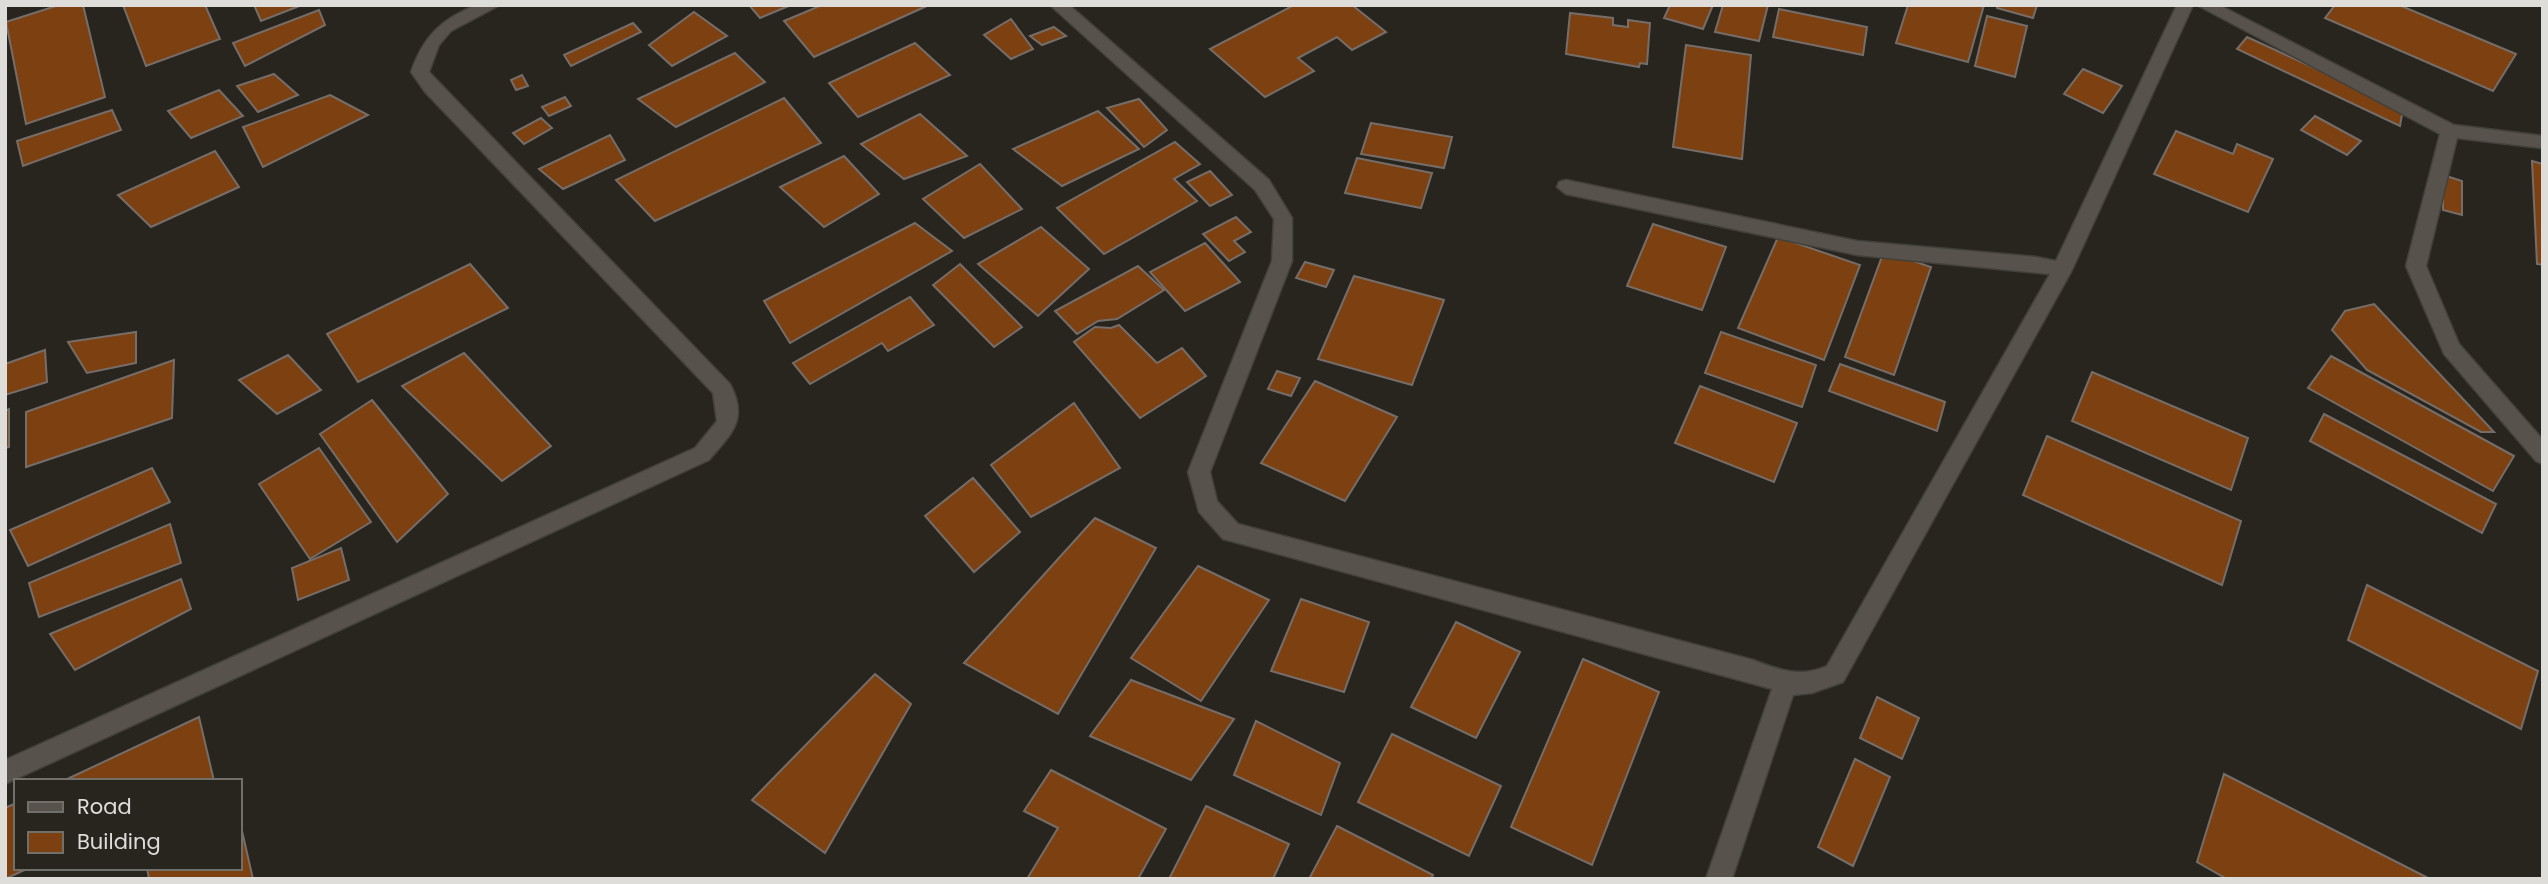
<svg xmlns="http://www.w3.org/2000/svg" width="2548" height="884" font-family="Poppins,sans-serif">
<rect width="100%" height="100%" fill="#28251f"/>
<!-- building -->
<g fill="#7d4111" stroke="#756d69" stroke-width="2">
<polygon points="59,5 83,5 105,97 26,124 6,22"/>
<polygon points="123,5 205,5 220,39 146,66"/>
<polygon points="254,5 302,5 261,21"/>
<polygon points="749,5 791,5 760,18"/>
<polygon points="822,5 929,5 814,57 784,21"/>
<polygon points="1294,5 1352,5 1386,32 1352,50 1337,37 1298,58 1314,71 1265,97 1210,49"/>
<polygon points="1670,5 1713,5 1703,29 1664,18"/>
<polygon points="1723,5 1768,5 1759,41 1715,32"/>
<polygon points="1908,5 1984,5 1968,62 1896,43"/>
<polygon points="1997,5 2037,5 2033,18 1997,8"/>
<polygon points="2335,5 2399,5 2516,54 2493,91 2325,18"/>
<polygon points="1779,9 1867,27 1863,55 1773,37"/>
<polygon points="319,10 325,25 245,66 233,43"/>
<polygon points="694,12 727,36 672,66 649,45"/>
<polygon points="1570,13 1613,18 1613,25 1628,27 1628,20 1650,23 1647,64 1640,63 1639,67 1566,54"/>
<polygon points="1987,16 2027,26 2015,77 1975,66"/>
<polygon points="1011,19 1033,49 1011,59 984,35"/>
<polygon points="633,23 641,32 571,66 564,55"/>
<polygon points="1054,27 1066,36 1042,45 1030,36"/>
<polygon points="2247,37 2403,109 2400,126 2237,49"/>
<polygon points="915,43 950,75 858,117 829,83"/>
<polygon points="1686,45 1751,55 1742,159 1673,147"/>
<polygon points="735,53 765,82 676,127 638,99"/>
<polygon points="2083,69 2122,86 2103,113 2064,94"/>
<polygon points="274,74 298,95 258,112 237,86"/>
<polygon points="522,75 528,86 516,90 511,80"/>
<polygon points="219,90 243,116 191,138 168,111"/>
<polygon points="330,95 368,115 263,167 243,127"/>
<polygon points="565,97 571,106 549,116 542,107"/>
<polygon points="784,98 821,143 655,221 616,180"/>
<polygon points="1139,99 1167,130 1144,147 1107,108"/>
<polygon points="112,110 121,130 23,166 17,141"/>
<polygon points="1098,111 1139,149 1062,186 1013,149"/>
<polygon points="920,114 967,156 904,179 861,144"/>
<polygon points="2315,116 2361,141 2347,155 2301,130"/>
<polygon points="541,118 552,128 524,144 513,133"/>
<polygon points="1371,123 1452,137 1444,168 1361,154"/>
<polygon points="2176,131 2233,154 2237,144 2273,159 2248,212 2154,174"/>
<polygon points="610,135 625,160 563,189 539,169"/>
<polygon points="1175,142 1200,164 1174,179 1197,201 1104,254 1057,208"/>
<polygon points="215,151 239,187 151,227 118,195"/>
<polygon points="844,156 879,194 824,227 780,187"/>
<polygon points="1357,158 1432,173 1421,208 1345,193"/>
<polygon points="2532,161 2543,164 2543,265 2537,264"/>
<polygon points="980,164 1022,209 964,238 923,199"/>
<polygon points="1210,171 1232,195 1210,206 1187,182"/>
<polygon points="2443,175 2462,181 2462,215 2443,210"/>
<polygon points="1236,217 1251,232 1234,241 1245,252 1229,261 1203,234"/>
<polygon points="915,223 952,251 790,343 764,301"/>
<polygon points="1653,224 1726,247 1702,310 1627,286"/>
<polygon points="1041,227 1089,269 1038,316 978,264"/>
<polygon points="1778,237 1860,265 1824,360 1738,328"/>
<polygon points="1205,243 1240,282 1185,311 1150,272"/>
<polygon points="1884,251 1931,267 1894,375 1845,357"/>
<polygon points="1305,262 1334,270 1326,287 1296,278"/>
<polygon points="470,264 508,308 358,382 327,334"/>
<polygon points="960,264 1022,327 994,347 933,285"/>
<polygon points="1138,266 1164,290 1117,319 1098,321 1077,334 1055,311"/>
<polygon points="1354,276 1444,300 1412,385 1318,359"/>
<polygon points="910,297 934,325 888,351 882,343 810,384 793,363"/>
<polygon points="2374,304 2494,432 2481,432 2367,370 2332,330 2345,311"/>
<polygon points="1119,325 1157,363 1182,348 1206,376 1140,418 1074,342 1095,327 1111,328"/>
<polygon points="136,332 136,363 87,373 68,342"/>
<polygon points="1721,332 1816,365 1802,407 1705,373"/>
<polygon points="45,350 47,382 5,395 5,364"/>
<polygon points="464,353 551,446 502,481 402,386"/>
<polygon points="288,355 321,390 277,414 239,380"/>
<polygon points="2331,356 2514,456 2493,491 2308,388"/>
<polygon points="174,360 172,418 26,467 26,412"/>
<polygon points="1840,364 1945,402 1937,431 1829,391"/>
<polygon points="1277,371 1300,378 1291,396 1268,389"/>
<polygon points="2092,372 2248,438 2231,490 2072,421"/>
<polygon points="1315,381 1397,417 1345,501 1261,463"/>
<polygon points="1700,386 1797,423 1774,482 1675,443"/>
<polygon points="372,400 448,494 397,542 320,434"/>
<polygon points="1074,403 1120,468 1031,517 991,465"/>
<polygon points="9,409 9,447 5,448 5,411"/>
<polygon points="2324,414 2496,504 2482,533 2310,441"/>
<polygon points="2047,436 2241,521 2222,585 2023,495"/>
<polygon points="319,448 371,522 310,559 259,484"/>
<polygon points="152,468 170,502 28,566 10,530"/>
<polygon points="973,478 1020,532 974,572 925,516"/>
<polygon points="1095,518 1156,548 1058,714 964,663"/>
<polygon points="170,524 181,563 39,617 29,583"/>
<polygon points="341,548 349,580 298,600 292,568"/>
<polygon points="1198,566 1269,600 1201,701 1131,658"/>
<polygon points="181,579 191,609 75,670 50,634"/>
<polygon points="2367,585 2538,671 2521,729 2348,640"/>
<polygon points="1301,599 1369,622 1344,692 1271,671"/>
<polygon points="1456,622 1520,652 1476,738 1411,707"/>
<polygon points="1583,659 1659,692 1592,865 1511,827"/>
<polygon points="875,674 911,704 825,853 752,800"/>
<polygon points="1131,680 1234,719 1191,780 1090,736"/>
<polygon points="1877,697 1919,718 1902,759 1860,738"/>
<polygon points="199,717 214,781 63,781"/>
<polygon points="1256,721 1340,763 1321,815 1234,775"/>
<polygon points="1392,734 1501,786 1469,856 1358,802"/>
<polygon points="1855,759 1890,777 1853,866 1818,847"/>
<polygon points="1051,770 1166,829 1138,879 1027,879 1058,828 1024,811"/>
<polygon points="2224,774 2430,879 2227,879 2197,862"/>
<polygon points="16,803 16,868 29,868 5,879 5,808"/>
<polygon points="1206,806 1289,844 1273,879 1169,879"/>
<polygon points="240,822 253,879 149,879 147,868 240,868"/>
<polygon points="1337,826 1433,875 1431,879 1309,879"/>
</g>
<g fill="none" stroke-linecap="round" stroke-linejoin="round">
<defs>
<g id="minor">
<path d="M476 5H500L451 31 439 45 429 72 730 384C749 420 731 434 709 460L5 784V760L695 448 717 421 713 393 425 92 411 72C424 35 441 20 476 5Z"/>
<path d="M1050 5H1069L1269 180 1292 218V261L1210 472 1217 501 1238 524 1753 660C1779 670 1800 678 1827 666L2050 274 1857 255 1566 194 1557 187 1559 182 1566 180 1857 241 2036 257 2056 261 2177 5H2193L2072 270 1843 682 1812 693 1793 695 1732 879H1706L1772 689 1231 541 1223 539 1199 512 1188 472 1272 261 1274 219 1255 190Z"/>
<polygon points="2197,5 2219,5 2454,125 2543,136 2543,148 2457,138 2426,266 2459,344 2543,440 2543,464 2536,461 2444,354 2406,266 2440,134"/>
</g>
</defs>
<!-- minor casing -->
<use href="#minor" stroke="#42403b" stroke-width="3"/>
<!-- minor -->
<use href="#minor" fill="#57524c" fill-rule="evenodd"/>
</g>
<!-- border -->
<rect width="2548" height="884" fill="none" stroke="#dfddd9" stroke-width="14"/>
<!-- legend -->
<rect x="14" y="779" width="228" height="91" fill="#28251f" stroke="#716f69" stroke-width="2"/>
<rect x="28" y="802" width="35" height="10" fill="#57524c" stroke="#716f69" stroke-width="2"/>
<text x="77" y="814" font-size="21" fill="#dfddd9">Road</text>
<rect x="28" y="832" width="35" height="21" fill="#7d4111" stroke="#716f69" stroke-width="2"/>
<text x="77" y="849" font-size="21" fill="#dfddd9">Building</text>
</svg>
